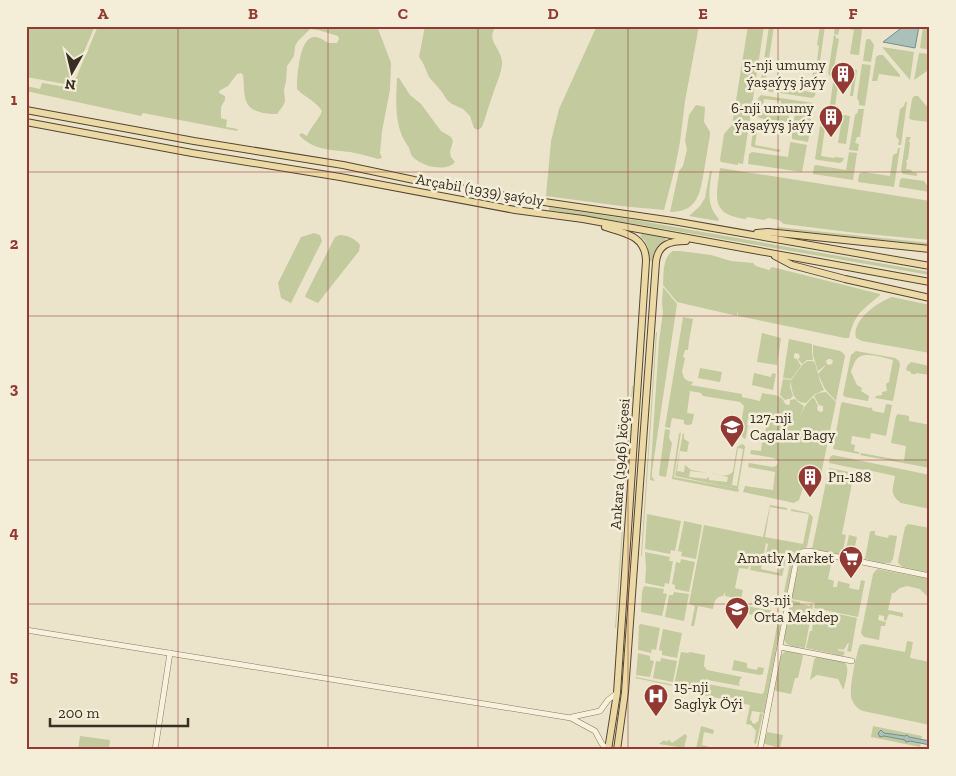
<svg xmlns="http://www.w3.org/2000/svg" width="956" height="776" font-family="'Zilla Slab',serif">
<rect width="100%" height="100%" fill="#ece4ca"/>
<!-- green -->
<g fill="#c2ca9e" fill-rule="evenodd">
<polygon points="26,26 95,26 71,82 65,84 26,77"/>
<path d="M98 26H377L391 63 390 90 382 131 380 153 382 158 378 159C369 156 360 154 350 152 331 150 313 150 299 135L302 133 307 136C311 126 319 120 322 111 316 101 304 97 297 89 297 77 299 36 315 37 320 37 324 41 329 43 331 43 336 43 337 43L339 39 338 36 318 30 310 29 298 41 295 46 294 56 287 66 286 81 284 90 285 101 283 106 277 114C270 114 264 114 257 111 241 106 245 88 243 75L241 73 237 74 228 86 219 91V93L225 96V100L221 107V118L227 120 226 127 238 129 237 131 143 113 141 116 26 91V86L40 89 42 83C52 84 65 89 73 85Z"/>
<path d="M425 26H505C501 28 495 25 493 32 489 43 503 51 502 64 501 75 496 84 493 94 489 105 486 116 482 127L478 130 474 128 470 116 463 109 452 104 447 100 442 92 429 77 423 63 419 57Z"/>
<polygon points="599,26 699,26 685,101 680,142 675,168 664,210 621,206 546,196 551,141 559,109 595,30"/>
<polygon points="748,26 764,26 743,164 738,163 738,165 721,162 720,160 724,134 732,125"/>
<polygon points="769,26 774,26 765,85 776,87 775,91 772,92 762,90 760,87"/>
<polygon points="820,26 825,26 815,96 812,98 780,93 780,87 810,92 811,88 813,88 811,85 814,68 816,68 819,46 817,45"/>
<polygon points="835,26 859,26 862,30 859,55 850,54 854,30 840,27 838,35 834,34"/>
<polygon points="923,26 930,26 930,50 920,48"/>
<polygon points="834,35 836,36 836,38 839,39 834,68 852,71 853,69 857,70 853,96 850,96 853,75 840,73 839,76 838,76 837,82 833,81 828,73"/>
<polygon points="867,39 870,39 874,45 871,62 863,61 866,40"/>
<polygon points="882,47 914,52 910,80"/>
<polygon points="919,53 930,54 930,69 914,80"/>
<polygon points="879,55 883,55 900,75 900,77 879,74 877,81 872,81 876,57"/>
<polygon points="862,64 871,65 865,106 859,105 859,102 857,98"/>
<path d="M397 78H399L410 95 421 104 441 131 451 137 453 141 450 152 451 157 455 162C450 168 441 168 434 167 429 167 416 161 413 157 410 154 410 149 408 146 394 127 396 101 397 78Z"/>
<polygon points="833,83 838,85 834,113 850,116 846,144 838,143 842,118 827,115 824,125 820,125 823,110 830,105"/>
<polygon points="761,95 813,103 810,125 795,123 794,121 795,111 780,109 781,101 764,99 763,106 757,105 758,98"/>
<polygon points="914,96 918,96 930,110 930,122 912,120 909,118 912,99"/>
<polygon points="905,102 907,102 901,145 898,145 899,140 896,136 900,109 904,106"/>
<path d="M696 105 705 107 704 122 710 132V135C708 147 706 159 704 171 700 193 698 212 670 212L679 171 683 166 687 149 685 141 689 115Z"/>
<polygon points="858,109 864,109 860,137 857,137 855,143 859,144 858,151 849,150 855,115 858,112"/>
<polygon points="757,110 760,110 786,114 789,116 790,119 788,121 785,122 759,118 756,115"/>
<polygon points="756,122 783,126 784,129 758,125 755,145 781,150 779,152 752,147 751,145 754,124"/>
<polygon points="820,126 824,127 825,128 821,156 834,158 835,157 844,158 843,161 840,163 818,160 815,159"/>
<polygon points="794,128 810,130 808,142 792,139 792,130"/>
<polygon points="906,137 911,137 909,141 910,143 908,159 906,161 907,163 906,169 912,170 911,172 917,173 917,176 903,174 901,171"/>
<polygon points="791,142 807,145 802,172 748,164 749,154 752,152 788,157 790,143"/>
<polygon points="898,148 900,148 894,187 858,182 859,174 863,172 890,176 893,155 897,153"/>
<polygon points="849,152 857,153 853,180 813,174 814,166 816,165 846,170"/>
<path d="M720 168 930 201V240L857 233 784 224 779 220 768 218 764 220 747 217 746 219C710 215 716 197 720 168Z"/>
<path d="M710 171H712C709 189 706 205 719 219L718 221 689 216 700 206 705 198Z"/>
<polygon points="902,178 924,181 928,187 930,186 930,192 899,187 900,180"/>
<polygon points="549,207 635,220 930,272 930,275 635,224 549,210"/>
<polygon points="777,227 930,243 930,245 777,229"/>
<polygon points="314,233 320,235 322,241 291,303 281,298 278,283 301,237"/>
<path d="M642 234 665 238 666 240C657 245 654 251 652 261H650L648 248 645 241 640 236Z"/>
<path d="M340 235C347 235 356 239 360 245L359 251 318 303 305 297 306 294 335 237Z"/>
<path d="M673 251H680L711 255 731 261 753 263 756 266 769 270 772 267 880 294V295C876 299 871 302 867 306 856 315 852 324 849 338H845L738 316V311L737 316 677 302 663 285C664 273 662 258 673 251Z"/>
<polygon points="663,287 677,304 652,471 652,477 655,481 650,480 659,341 663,312 662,303"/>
<path d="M892 297 930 305V353L862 341 856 338C851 320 878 302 892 297Z"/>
<path d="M683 317 693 319 689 341 688 350H685L683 357 685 358 682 372 684 378 688 381 693 382 692 384 690 385 742 394V397L760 401 762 393C771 395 783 394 785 404L788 405 790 404V400L795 399 798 402 804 406 800 416 805 406 812 398H814L818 406 817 408 818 411 821 412 823 411V406L819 405 814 396 818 393 826 392 836 402 818 489 803 488 799 500 794 503 743 492 745 486 773 490 775 472 748 467 749 463 773 467 776 466 778 463 777 460 774 458 750 454 751 450 761 451 762 442 752 441 753 436 764 438 768 418H767V415L758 413 757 419 748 418 747 425H748L746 437 745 439 743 438 742 436 739 435 744 406 740 402 703 396 701 393 690 391 687 413 694 414 692 424 688 425 684 424V420L672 418 670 428 665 427Z"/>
<polygon points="656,332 657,332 642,556 641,556"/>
<polygon points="762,333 781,338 777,365 757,362"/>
<polygon points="789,339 812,344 812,353 813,360 807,360 802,364 798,359 800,357 799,354 796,353 794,354 794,358 797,359 801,366 791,379 783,378"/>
<polygon points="813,345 840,351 843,353 845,356 836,401 825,389 818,374 827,364 829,365 832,364 833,361 831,359 828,359 826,361 827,364 818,371 813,355"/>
<path d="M856 351 895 358 899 361 900 365 893 401 875 398 876 396 882 395V392L887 391 886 384 889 382 893 360C883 358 863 350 856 360 854 363 852 368 851 372L857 385 862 388 861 391 869 396 868 401 845 397 843 395 851 355Z"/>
<path d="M808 361H813L815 363 820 381 824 390 815 394 806 403C794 403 791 391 791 380L803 364Z"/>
<polygon points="911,362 930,366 930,375 916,373 916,374 911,374 911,372 906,370 907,366"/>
<polygon points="700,368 722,372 720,382 698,378"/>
<polygon points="754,373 771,377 772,373 776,374 773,390 752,385"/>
<polygon points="783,379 791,380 790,387 793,396 790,399 788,399 785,400 780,395"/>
<polygon points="632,386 633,386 616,628 615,628"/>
<polygon points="842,402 870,408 871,407 873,411 884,413 886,404 892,405 886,436 871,433 870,439 852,436 851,444 855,445 854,451 859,452 859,454 833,449 841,404"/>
<polygon points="898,414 909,416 909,421 930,425 930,468 860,455 861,453 904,461 906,446 891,443 896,416"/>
<polygon points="665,429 670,430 669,438 672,443 666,477 660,476 659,474"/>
<polygon points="681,432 674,477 739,489 738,492 672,479 679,434"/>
<path d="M683 433 684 434V439L689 442 687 452 680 451 677 471 684 472 685 465 691 470 708 473 690 471 689 477 707 479V477L709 478V480L727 482 728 477 710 473C718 474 728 479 733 471L737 447 742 444 744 445 745 447 738 489 675 476ZM738 448 743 449 737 486 732 485Z"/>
<path d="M833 455 930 475V509L901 503C889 494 893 489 895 476L863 469V470L829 463 830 457Z"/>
<polygon points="829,468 854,473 842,534 846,535 842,555 812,549"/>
<path d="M770 505 787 508V510L770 507 765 537 803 544 809 514 791 511V509L809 513 813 517 807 547 799 550 794 557 784 608 781 607 790 562 792 559 794 552 786 550 784 558 786 560 784 567 783 566 782 568H784L782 576 750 570 751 567 749 566 748 569 739 568 735 588 743 590 741 599 725 596V592L723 596C716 596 714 602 713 609L698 606 694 626H691L695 606 689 604 704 525 763 537ZM766 543 768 544 764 563 780 566 779 573 761 569Z"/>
<polygon points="647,514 681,521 675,551 671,550 670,554 645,549"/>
<polygon points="684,521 702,525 696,559 681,556 682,552 678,551"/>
<polygon points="908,524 930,528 930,573 903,567 899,564 898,561 905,527"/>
<polygon points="871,531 875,531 875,535 888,538 889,535 897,536 893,559 890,563 882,563 865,559 870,532"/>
<polygon points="849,535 857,537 853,556 851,557 846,556 845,554"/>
<polygon points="645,552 670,557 669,561 673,561 669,584 665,583 664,587 645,583 646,569"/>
<polygon points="803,554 835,560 835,563 831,565 828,579 834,581 833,587 837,587 838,581 850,584 849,588 859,590 861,580 865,581 858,617 814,608 815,603 791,599 800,559 801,556"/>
<polygon points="681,559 695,562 689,592 675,589 675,585 672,584 676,562 680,563"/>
<polygon points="877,569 930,579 930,596 927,596 920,589 907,586 900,588 894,593 892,593 888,610 903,613 903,617 889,614 886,621 884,620 884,616 879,615 878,620 886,622 885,626 881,626 879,640 864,637 861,633 873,574"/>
<polygon points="644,586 664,589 663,593 667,594 662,616 641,612 642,592"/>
<polygon points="674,592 689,594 684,621 665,617 669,595 673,595"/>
<path d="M791 600 800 602V604L810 606V604L813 605 805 648C798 647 786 647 784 640Z"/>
<polygon points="746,606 774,611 775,613 774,619 743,613 744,607"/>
<polygon points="829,612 857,618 851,652 847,651 849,643 847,644 846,647 843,650 839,649 837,650 845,652 843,656 806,648 810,631 812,631 813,622 811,621 812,619 823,621 825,624 827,623 828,625"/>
<polygon points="781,613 783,613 764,713 752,711 750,720 752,721 752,723 756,724 756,722 758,722 760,713 763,714 756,744 754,743 756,731 751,725 746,724 750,705 736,702 736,699 729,697 728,700 697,694 697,692 683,689 683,688 635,678 636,677 674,685 681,652 688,653 690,652 705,655 704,666 707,670 742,677 741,679 740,679 739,684 740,686 708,680 707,684 762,694 764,692 778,621 780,621 782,615 780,614"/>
<polygon points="641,624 660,628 656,650 652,649 651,653 638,650 639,625"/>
<polygon points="663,629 682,633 677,658 662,655 662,651 659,650"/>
<path d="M907 641 913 642 910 658 930 662V725L863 711C858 709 854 705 852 700 848 692 856 654 860 645L863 644 905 652Z"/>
<polygon points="786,651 801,654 803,656 798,678 795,678 791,694 776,691 775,689 781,656 784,652"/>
<polygon points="638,653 650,656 650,660 654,661 650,677 636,675"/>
<path d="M816 657 844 662C851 668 845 681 844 689H843L838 679 817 675 810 680 814 660Z"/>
<polygon points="661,658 677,661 673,682 653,678 656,661 660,662"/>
<polygon points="734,660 747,663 747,668 757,670 758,667 764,668 763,674 760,675 732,670"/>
<polygon points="701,726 714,730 713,734 704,732 702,745 710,747 710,750 693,750 693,749 696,749"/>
<polygon points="873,726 922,736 920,747 871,737"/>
<polygon points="767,732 783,735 780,748 765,744 764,742"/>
<polygon points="685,734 687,736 684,748 659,744 664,740 666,742 669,740 672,743"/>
<polygon points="80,736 110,740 109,750 78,750"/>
</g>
<!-- water -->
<g fill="#aac1bb" stroke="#718f89">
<polygon points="904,26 919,26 915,48 883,42"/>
<polygon points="881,730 884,733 905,736 907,735 909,737 930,741 930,745 910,741 906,742 905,740 884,736 880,737 878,733"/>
</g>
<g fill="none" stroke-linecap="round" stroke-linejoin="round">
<defs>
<g id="minor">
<polyline points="26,630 571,718 595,731 602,744 608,750"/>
<polyline points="780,647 852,661"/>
<polyline points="572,717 600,711 608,700 617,693"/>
<polyline points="155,750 170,653"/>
<path d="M760 750 797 557C800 552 803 551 809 551L930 576"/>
</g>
<g id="major">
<polyline points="26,110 194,141 343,165 414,180 517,198 673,221 930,266"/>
<polyline points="26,122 192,153 340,177 515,210 583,219 930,282"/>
<path d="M605 227C625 233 646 236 646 261L617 693 608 750"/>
<polyline points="757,233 768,232 930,249"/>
<polyline points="775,256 792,265 845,279 930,298"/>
<path d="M617 750 625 692 656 262C658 244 670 241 686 241"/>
</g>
</defs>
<!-- minor casing -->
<use href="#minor" stroke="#87775f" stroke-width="6"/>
<!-- major casing -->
<use href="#major" stroke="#564533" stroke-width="8"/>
<!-- minor -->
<use href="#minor" stroke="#f7f1dd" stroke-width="5"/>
<!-- major -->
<use href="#major" stroke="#ebdaa5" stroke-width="6"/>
</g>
<!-- grid -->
<path fill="none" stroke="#923934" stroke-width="1" stroke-opacity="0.55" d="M178 26V750M328 26V750M478 26V750M628 26V750M778 26V750M26 172H930M26 316H930M26 460H930M26 604H930"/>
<!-- icons -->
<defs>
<symbol id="building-pin" viewBox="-11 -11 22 30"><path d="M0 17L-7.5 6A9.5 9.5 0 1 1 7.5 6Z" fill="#923934" stroke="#f4eed9"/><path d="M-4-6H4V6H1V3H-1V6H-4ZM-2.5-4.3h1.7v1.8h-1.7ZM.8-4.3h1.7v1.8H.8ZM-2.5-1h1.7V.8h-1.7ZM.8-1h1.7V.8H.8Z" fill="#fff"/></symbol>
<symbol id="school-pin" viewBox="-11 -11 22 30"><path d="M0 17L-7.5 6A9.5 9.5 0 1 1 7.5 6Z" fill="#923934" stroke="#f4eed9"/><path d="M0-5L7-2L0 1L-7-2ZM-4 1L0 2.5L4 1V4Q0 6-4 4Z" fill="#fff"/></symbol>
<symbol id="supermarket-pin" viewBox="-11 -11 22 30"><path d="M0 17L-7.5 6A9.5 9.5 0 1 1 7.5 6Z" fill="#923934" stroke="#f4eed9"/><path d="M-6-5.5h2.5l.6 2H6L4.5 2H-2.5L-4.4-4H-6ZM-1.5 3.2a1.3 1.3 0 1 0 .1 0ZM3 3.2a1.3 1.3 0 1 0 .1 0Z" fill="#fff"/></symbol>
<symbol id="hospital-pin" viewBox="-11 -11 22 30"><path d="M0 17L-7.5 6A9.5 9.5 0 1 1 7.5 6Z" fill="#923934" stroke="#f4eed9"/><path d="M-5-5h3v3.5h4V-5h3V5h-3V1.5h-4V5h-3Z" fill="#fff"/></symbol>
</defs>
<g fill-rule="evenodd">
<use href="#building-pin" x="829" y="60" width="28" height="38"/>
<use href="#building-pin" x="817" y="103" width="28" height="38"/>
<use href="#school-pin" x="718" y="413" width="28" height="38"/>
<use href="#building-pin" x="796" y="463" width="28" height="38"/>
<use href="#supermarket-pin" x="837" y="544" width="28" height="38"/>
<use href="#school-pin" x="723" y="595" width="28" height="38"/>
<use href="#hospital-pin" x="642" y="682" width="28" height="38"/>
</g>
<g text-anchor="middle" stroke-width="5" stroke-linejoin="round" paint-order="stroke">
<!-- poi labels -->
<g font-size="15" fill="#392e22" stroke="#f4eed9" text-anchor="start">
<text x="826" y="70" text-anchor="end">5-nji umumy<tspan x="826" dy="17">ýaşaýyş jaýy</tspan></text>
<text x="814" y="113" text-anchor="end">6-nji umumy<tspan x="814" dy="17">ýaşaýyş jaýy</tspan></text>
<text x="750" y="423">127-nji<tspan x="750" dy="17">Cagalar Bagy</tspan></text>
<text x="828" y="482">Рп-188</text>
<text x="834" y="563" text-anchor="end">Amatly Market</text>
<text x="754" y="605">83-nji<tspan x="754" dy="17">Orta Mekdep</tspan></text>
<text x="674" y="692">15-nji<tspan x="674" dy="17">Saglyk Öýi</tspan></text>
</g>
<!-- street labels -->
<g font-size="15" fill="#392e22" stroke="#f4eed9">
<text transform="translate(480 190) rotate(10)" y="5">Arçabil (1939) şaýoly</text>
<text transform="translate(620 464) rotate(-86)" y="5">Ankara (1946) köçesi</text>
</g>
</g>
<!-- border -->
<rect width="956" height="776" fill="none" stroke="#f4eed9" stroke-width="55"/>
<!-- north arrow -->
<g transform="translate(72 72) rotate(188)" stroke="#f4eed9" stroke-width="4" paint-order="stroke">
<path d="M0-4L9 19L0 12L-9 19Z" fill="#392e22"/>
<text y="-8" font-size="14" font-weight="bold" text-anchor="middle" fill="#392e22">N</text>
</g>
<!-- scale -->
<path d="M50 718v8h138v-8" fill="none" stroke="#392e22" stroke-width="2.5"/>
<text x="58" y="718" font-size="15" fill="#392e22" stroke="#f4eed9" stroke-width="4" paint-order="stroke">200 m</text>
<rect x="28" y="28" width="900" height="720" fill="none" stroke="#923934" stroke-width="2"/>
<g font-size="16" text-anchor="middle" font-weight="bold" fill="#923934">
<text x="103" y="19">A</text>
<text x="253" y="19">B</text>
<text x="403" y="19">C</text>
<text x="553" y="19">D</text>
<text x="703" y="19">E</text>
<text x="853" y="19">F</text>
<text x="14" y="105">1</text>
<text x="14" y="249">2</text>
<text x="14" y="394">3</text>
<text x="14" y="538">4</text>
<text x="14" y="682">5</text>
</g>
</svg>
